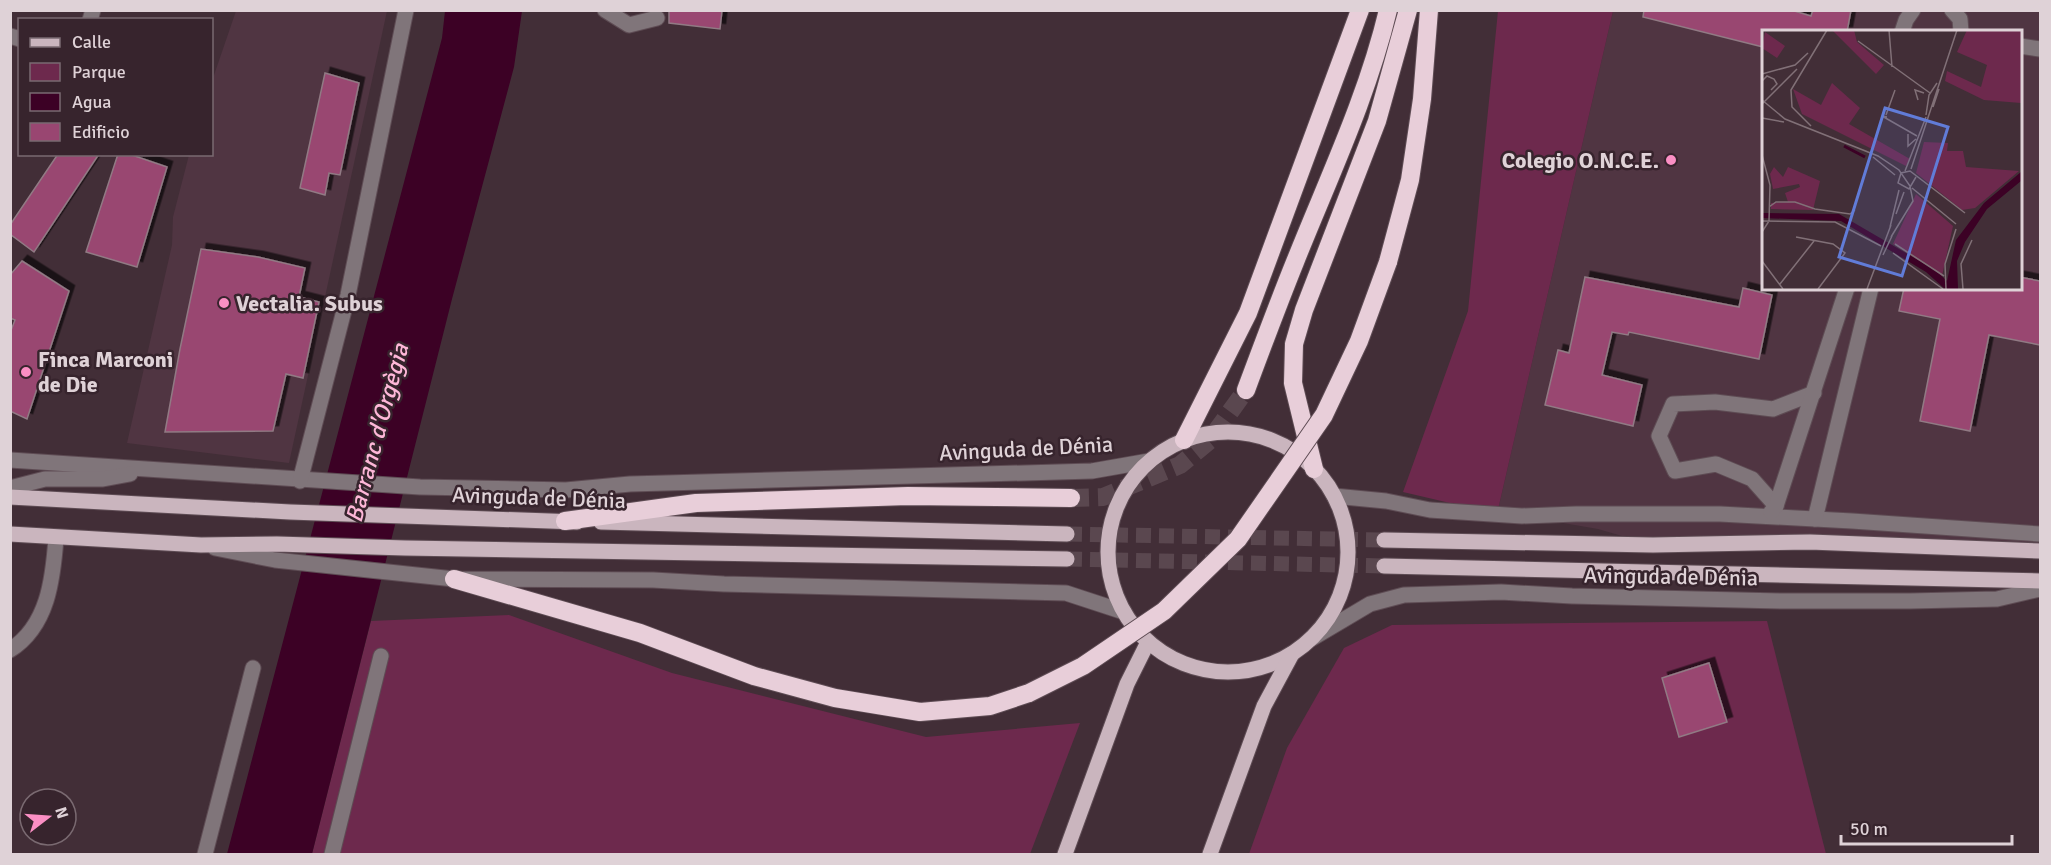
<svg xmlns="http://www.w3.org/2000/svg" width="2051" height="865" font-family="Signika,sans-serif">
<defs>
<filter id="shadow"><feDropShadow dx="5.5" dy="-5.5" stdDeviation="0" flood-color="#0009"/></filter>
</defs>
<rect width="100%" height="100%" fill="#422e37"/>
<!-- built -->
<g fill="#503542" fill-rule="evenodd">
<polygon points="236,11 387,11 289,463 127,443 172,245 173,217 189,155 212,154 212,81"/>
<path d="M1613 11H2040V551L1653 545 1598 529 1522 516 1497 514ZM1763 32H2020V288H1763Z"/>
</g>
<!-- green -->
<g fill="#6d294d">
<polygon points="1498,11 1613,11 1497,514 1403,492 1468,311"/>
<polygon points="509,615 672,673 926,737 1080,723 1030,854 312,854 371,621"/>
<polygon points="1767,621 1826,854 1249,854 1287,748 1344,648 1392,625"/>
</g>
<!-- water -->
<polygon fill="#3c0125" points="445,11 522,11 514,67 452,299 312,854 227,854 442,38"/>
<!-- building -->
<g fill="#994671" stroke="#917a84" stroke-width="1.5" filter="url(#shadow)">
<polygon points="669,10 722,10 720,29 669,23"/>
<polygon points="1644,10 1791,10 1811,16 1813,10 1851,10 1847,32 1763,32 1763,47 1643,17"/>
<polygon points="325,73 359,83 340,175 329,173 325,195 300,188"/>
<polygon points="58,154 99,154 34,252 10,234 10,225"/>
<polygon points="118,154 129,154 167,167 137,267 86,252"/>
<polygon points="201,249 258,257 305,268 299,297 319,302 303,378 286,374 273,431 165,432 180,349"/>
<polygon points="22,261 69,291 27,419 10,411 10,333 15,320 10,318 10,275"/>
<polygon points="1585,277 1739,307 1743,288 1772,295 1759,359 1629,332 1628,335 1612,332 1602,375 1642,385 1633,426 1545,405 1558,350 1569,353"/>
<polygon points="2019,277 2040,281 2040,345 1989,335 1970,431 1920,421 1940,319 1899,311 1904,288 2019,288"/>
<polygon points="1709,663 1727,722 1679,737 1662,678"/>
</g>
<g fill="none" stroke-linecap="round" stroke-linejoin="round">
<!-- major-tunnel -->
<g stroke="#5a474f" stroke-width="15" stroke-dasharray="15 8" stroke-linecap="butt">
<polyline points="1067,534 1384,540"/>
<polyline points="1067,559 1384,566"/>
</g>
<!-- highway-tunnel -->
<polyline stroke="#5a474f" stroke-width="18" stroke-dasharray="18 9" stroke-linecap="butt" points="1071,498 1103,497 1180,465 1209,441 1246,390"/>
<defs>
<g id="minor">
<polyline points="605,10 629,25 657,18"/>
<polyline points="1952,10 1960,19 1961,32"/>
<polyline points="90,20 93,10"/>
<polyline points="1902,32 1906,20 1913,10"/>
<polyline points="10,36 20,39"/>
<polyline points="2020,46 2040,49"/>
<polyline points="10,460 420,487 566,490 630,484 1092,471 1149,461"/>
<polyline points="300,481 348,295 406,10"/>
<polyline points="10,488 45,479 103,479 130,474"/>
<polyline points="1334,496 1386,501 1430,510 1522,516 1576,514 1720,514 1852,521 2040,534"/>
<polyline points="1776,506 1752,479 1716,464 1675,471 1659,436 1673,404 1715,402 1773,409 1814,393"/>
<polyline points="1771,512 1776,506 1847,288"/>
<polyline points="1815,519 1871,288"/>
<polyline points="215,548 275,560 454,579 653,580 724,584 1066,593 1124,612"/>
<polyline points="1311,639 1370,604 1404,595 1501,592 1572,596 1782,601 1910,601 1997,599 2040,589"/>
<path d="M10 650C48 626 53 579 56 538"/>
<polyline points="205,854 253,668"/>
<polyline points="332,854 381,656"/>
</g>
<g id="major">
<circle cx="1228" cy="552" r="120"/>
<polyline points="10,497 290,512 577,522"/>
<polyline points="601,522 1067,534"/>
<polyline points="10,534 201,545 277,544 405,548 1067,559"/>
<polyline points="1384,540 1653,545 1810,542 2040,551"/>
<polyline points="1384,566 2040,581"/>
<polyline points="1065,854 1127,684 1148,642"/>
<polyline points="1210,854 1264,706 1292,654"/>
</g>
<g id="highway">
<polyline points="1388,262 1410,180 1422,99 1429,10"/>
<path d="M1246 390C1262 347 1278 304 1295 262 1328 179 1367 98 1388 10"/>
<polyline points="1184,440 1248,313 1360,10"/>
<polyline points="1314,469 1293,383 1294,344 1304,310 1377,121 1408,10"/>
<polyline points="565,521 696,503 908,496 1071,498"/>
<polyline points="454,579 640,633 754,676 835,698 920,712 990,706 1029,693"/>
</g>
</defs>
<!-- minor casing -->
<use href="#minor" stroke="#5e4c54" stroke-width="17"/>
<!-- major casing -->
<use href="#major" stroke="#5e4c54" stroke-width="17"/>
<!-- highway casing -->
<use href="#highway" stroke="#5e4c54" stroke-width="20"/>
<!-- minor -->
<use href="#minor" stroke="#80757a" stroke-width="15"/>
<!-- major -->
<use href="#major" stroke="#cab5be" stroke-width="15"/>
<!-- highway -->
<use href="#highway" stroke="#e8ced9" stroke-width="18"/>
<defs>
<polyline id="highway-bridge" points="1029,693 1083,666 1164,611 1238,539 1324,415 1359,341 1388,262"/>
</defs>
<!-- highway-bridge casing -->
<use href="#highway-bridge" stroke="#5e4c54" stroke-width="20" stroke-linecap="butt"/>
<!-- highway-bridge -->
<use href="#highway-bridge" stroke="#e8ced9" stroke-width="18"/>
</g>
<!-- markers -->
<g fill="#fb8fc4" stroke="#37242d" stroke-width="2">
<circle cx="1671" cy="160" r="6"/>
<circle cx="224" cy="303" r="6"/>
<circle cx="26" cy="372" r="6"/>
</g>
<g text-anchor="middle" stroke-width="5" stroke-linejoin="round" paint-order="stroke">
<!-- poi labels -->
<g font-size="22" font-weight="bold" fill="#dfd2d7" stroke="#37242d" text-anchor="start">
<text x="1659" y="168" text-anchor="end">Colegio O.N.C.E.</text>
<text x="236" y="311">Vectalia. Subus</text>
<text x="38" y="367">Finca Marconi<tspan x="38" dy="25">de Die</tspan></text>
</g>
<!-- street labels -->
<g font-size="22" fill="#dfd2d7" stroke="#37242d">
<text transform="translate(1026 448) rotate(-3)" y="8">Avinguda de Dénia</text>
<text transform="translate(539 497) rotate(2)" y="8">Avinguda de Dénia</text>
<text transform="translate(1671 576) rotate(1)" y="8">Avinguda de Dénia</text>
</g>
<!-- water labels -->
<g font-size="24" font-style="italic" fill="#feb7d8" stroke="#37242d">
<text transform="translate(377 433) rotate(-75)" y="8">Barranc d'Orgègia</text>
</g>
</g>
<!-- overview -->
<g transform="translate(1762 30)">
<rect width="260" height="260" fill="#422e37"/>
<path d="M92 0 95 12 122 35 114 44 71 1ZM205 0H259V73L222 70 183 51 185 41 219 57 225 35 195 22ZM3 2 23 16 15 28 0 18ZM70 53 98 78 87 94 148 129 144 136 40 84 31 59 59 75ZM162 112 186 113 185 121H201L204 137 257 141 213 178 200 180 154 143ZM12 137 21 147 26 137 58 151 51 180 9 179V173L26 172 23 163 38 157 37 154 11 159 8 144ZM154 164 191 196 180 246 131 214Z" fill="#6d294d"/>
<path d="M259 142V151L225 179 203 212 195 231 196 259H183L164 242 79 191 0 188V183L77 184 173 240 185 251 194 210 222 173Z" fill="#3c0125"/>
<path fill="none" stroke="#3c0125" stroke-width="3" d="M82 116 103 127"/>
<path fill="none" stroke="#817077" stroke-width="1.5" d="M127 0 130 37M96 11 168 63M0 44 33 35 46 23M0 51 5 46 12 49 15 54 9 60M0 70 23 89 116 126 137 140 148 156 151 171 129 207M156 70 153 60 162 63M0 74 35 39M171 77 177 59M124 85 133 60M164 85 167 65 175 53M125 87 120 86 155 106M0 88 22 92M49 96 30 77 29 60 65 0M146 104V116L154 109M0 125 8 155 7 191 0 202M111 127 133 145M149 139 195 0M143 141 164 87M154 147 147 159 136 153 139 143 148 141 203 183M150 158 194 194M7 177 14 172H33L53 179 88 184 93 180M134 184 142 162M0 191 73 192 119 216M128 197 137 160M34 207 71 214 83 223 56 259M133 214 182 246M131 223 181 259M121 225 130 206M0 231 21 259M18 254 52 211M105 259 129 195M184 259 183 234 194 199M201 259 199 234 210 210"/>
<path fill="#617cd8" fill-opacity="0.15" stroke="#617cd8" stroke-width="3" d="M123 78 186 97 140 246 77 227Z"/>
<rect width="260" height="260" fill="none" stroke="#dfd2d7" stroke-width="3"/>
</g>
<!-- border -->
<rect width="2051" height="865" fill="none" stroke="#dfd2d7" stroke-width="24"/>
<!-- legend -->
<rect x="18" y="18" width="195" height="138" fill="#37242d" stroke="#7a6a71" stroke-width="1.5"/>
<rect x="30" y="38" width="30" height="9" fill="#cab5be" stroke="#7a6a71" stroke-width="1.5"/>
<text x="72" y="48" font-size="18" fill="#dfd2d7">Calle</text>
<rect x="30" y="63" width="30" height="18" fill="#6d294d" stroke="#7a6a71" stroke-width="1.5"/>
<text x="72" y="78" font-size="18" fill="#dfd2d7">Parque</text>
<rect x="30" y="93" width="30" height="18" fill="#3c0125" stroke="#7a6a71" stroke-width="1.5"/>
<text x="72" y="108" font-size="18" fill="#dfd2d7">Agua</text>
<rect x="30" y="123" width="30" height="18" fill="#994671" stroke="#7a6a71" stroke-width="1.5"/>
<text x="72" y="138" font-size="18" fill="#dfd2d7">Edificio</text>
<!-- north arrow -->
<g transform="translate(48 817) rotate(73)"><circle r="28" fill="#37242d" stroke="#7a6a71" stroke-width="1.5"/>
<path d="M0-4.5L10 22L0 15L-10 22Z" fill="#fb8fc4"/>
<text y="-9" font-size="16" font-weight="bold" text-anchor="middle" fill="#dfd2d7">N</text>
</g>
<!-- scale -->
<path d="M1841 835v9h171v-9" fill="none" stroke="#dfd2d7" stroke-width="3"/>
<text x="1850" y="835" font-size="18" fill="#dfd2d7" stroke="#37242d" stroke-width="4.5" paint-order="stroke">50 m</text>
</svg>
